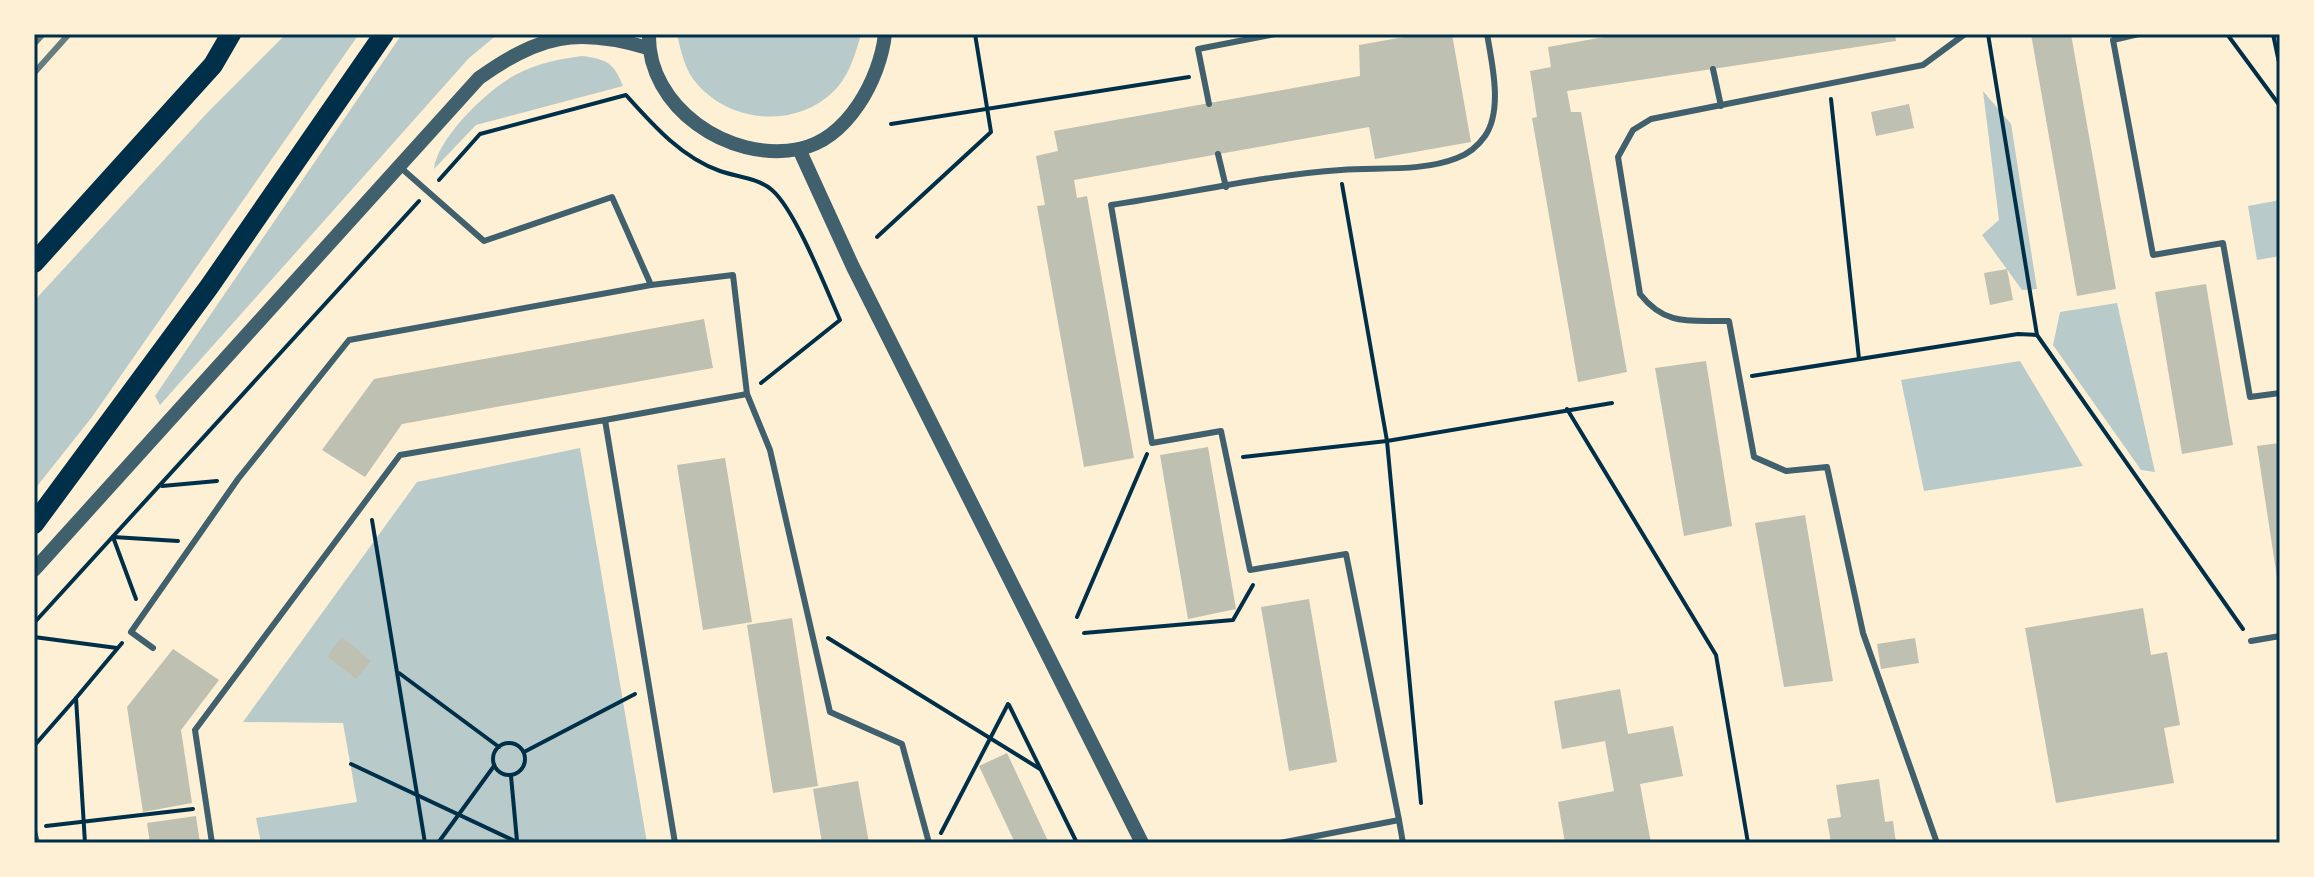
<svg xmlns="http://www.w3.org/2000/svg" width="2314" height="877" font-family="Rubik,sans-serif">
<rect width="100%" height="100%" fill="#fdf0d5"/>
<!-- green -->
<g fill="#b9caca">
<polygon points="286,34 359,34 92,417 34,490 34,301 208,112"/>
<polygon points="402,34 498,34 469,58 160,405 155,396"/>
<path d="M677 34H860V38C854 58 848 78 832 93 794 128 732 123 698 85 685 71 681 52 677 34Z"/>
<path d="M582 56C607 59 614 63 623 86L476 125 434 169C437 138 489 88 517 74 538 63 560 59 582 56Z"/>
<polygon points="1983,91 2011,124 2037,289 2022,290 1982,235 1999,220"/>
<polygon points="2280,200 2280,256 2257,260 2248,206"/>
<polygon points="2117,303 2155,472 2141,470 2053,345 2060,312"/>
<polygon points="2020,361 2083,466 1924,491 1901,380"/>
<polygon points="580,448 647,843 261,843 256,818 357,802 343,723 243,722 417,482"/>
</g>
<!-- building -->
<g fill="#bec0b2">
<polygon points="1421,34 1452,34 1471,142 1375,159 1369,127 1074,180 1077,198 1087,196 1134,458 1084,467 1037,206 1045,205 1036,156 1058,151 1054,131 1360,76 1359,45"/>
<polygon points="1621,34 1895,34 1896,41 1567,91 1571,112 1581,112 1627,372 1578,382 1532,118 1537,117 1530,71 1551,67 1548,47"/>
<polygon points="2031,34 2071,34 2116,289 2077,296"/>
<polygon points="1909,104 1914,128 1876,136 1871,112"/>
<polygon points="2007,269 2013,300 1990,305 1984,273"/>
<polygon points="2206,284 2233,445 2182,454 2155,292"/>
<polygon points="704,319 713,368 402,424 365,477 322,450 374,379"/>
<polygon points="1706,361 1732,526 1684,536 1655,368"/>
<polygon points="2280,443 2280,584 2278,584 2257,446"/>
<polygon points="1208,447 1236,609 1188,619 1160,455"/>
<polygon points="725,458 752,622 703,630 677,465"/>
<polygon points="1805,515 1833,681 1784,687 1755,523"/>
<polygon points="1309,599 1337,762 1289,771 1261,607"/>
<polygon points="2143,608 2151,655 2167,652 2180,725 2164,728 2174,783 2056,803 2025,628"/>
<polygon points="792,618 818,786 773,793 747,625"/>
<polygon points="342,637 371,661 356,679 327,656"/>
<polygon points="1915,638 1919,663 1881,669 1877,644"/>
<polygon points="173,649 219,680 181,730 192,803 143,812 127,707"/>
<polygon points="1620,689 1628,734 1673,726 1683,776 1640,784 1651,843 1565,843 1558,802 1614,791 1605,741 1562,749 1554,701"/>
<polygon points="1007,753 1049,843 1015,843 979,766"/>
<polygon points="1879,779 1885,822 1893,821 1896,843 1831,843 1827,819 1841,817 1836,785"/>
<polygon points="858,781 869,843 822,843 813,789"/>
<polygon points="196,816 200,843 150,843 147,823"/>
</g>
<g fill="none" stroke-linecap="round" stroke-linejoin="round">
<!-- path -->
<g stroke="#003049" stroke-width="4">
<polyline points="1988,34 2037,335"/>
<polyline points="2227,34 2280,106"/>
<polyline points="2273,34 2280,67"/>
<polyline points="1831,99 1859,359"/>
<polyline points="891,124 1189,77"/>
<path d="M439 180 480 134 626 95C653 125 681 157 720 171 737 177 758 178 772 190 796 211 826 289 840 320L761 383"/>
<polyline points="1342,184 1387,441 1421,803"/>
<polyline points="877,237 991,132 975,34"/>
<polyline points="1752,376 2018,334 2037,335 2243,629"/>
<polyline points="1567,409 1716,655 1748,843"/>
<polyline points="1243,457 1387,441 1612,403"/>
<polyline points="162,486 217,481"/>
<polyline points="372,520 425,843"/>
<polyline points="136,599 113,537 178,541"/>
<polyline points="1077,617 1147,454"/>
<polyline points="34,623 419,201"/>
<polyline points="1084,633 1233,620 1253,585"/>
<polyline points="34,637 117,648"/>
<polyline points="828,638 1040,769"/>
<polyline points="399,673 499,747"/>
<polyline points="1009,705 1077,843"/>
<circle cx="509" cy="759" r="16"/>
<polyline points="34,746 76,698"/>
<polyline points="524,752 635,694"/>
<polyline points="351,764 519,843"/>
<polyline points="511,776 517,841"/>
<polyline points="46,826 193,809"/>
<polyline points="941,833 1008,704"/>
<polyline points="85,843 76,698 122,643"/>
<polyline points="438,843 494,766"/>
</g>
<!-- service -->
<g stroke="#3f606c" stroke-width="6">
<polyline points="2139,34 2113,40 2153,255 2223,243 2250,397 2280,393"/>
<polyline points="1713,69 1721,106"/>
<polyline points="1209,104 1198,49 1275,34"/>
<polyline points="1218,154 1226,187"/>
<polyline points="400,167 484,241 612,197 651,285 733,275 747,394 770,450 830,712 902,744 929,843"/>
<polyline points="605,420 747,394"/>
<polyline points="2251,641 2280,636"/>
<polyline points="153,648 131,632 238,479 349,340 651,285"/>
<polyline points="1399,820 1403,843"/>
<polyline points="34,831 37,843"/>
<polyline points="212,843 195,730 400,455 605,420 675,843"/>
<path d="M1280 843 1399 820 1346 554 1250 570 1221 431 1152 443 1111 205C1186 194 1266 175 1341 170 1378 167 1422 172 1457 158 1468 154 1478 146 1485 136 1503 110 1492 63 1487 34"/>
<path d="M1937 843 1863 633 1827 467 1786 471 1754 457 1729 321C1691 320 1666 327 1640 294L1618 157 1633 130 1651 119 1923 65 1965 34"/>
</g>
<!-- tertiary -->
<g stroke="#3f606c" stroke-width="14">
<path d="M649 34C647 107 729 163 799 149 848 139 880 79 885 34"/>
<polyline points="799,149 853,267 1142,843"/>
<path d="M34 570 479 78C539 35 577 27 648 48"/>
</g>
<!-- primary -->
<g stroke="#003049" stroke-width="20">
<polyline points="34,263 213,65 231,34"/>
<polyline points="34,524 209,287 384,34"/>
</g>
<!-- rail -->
<g stroke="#657d81" stroke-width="6">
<polyline points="34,44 43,34"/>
<polyline points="34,73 69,34"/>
</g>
</g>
<!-- border -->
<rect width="2314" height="877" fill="none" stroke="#fdf0d5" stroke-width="72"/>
<rect x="36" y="36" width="2242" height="805" fill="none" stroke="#003049" stroke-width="3"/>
</svg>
